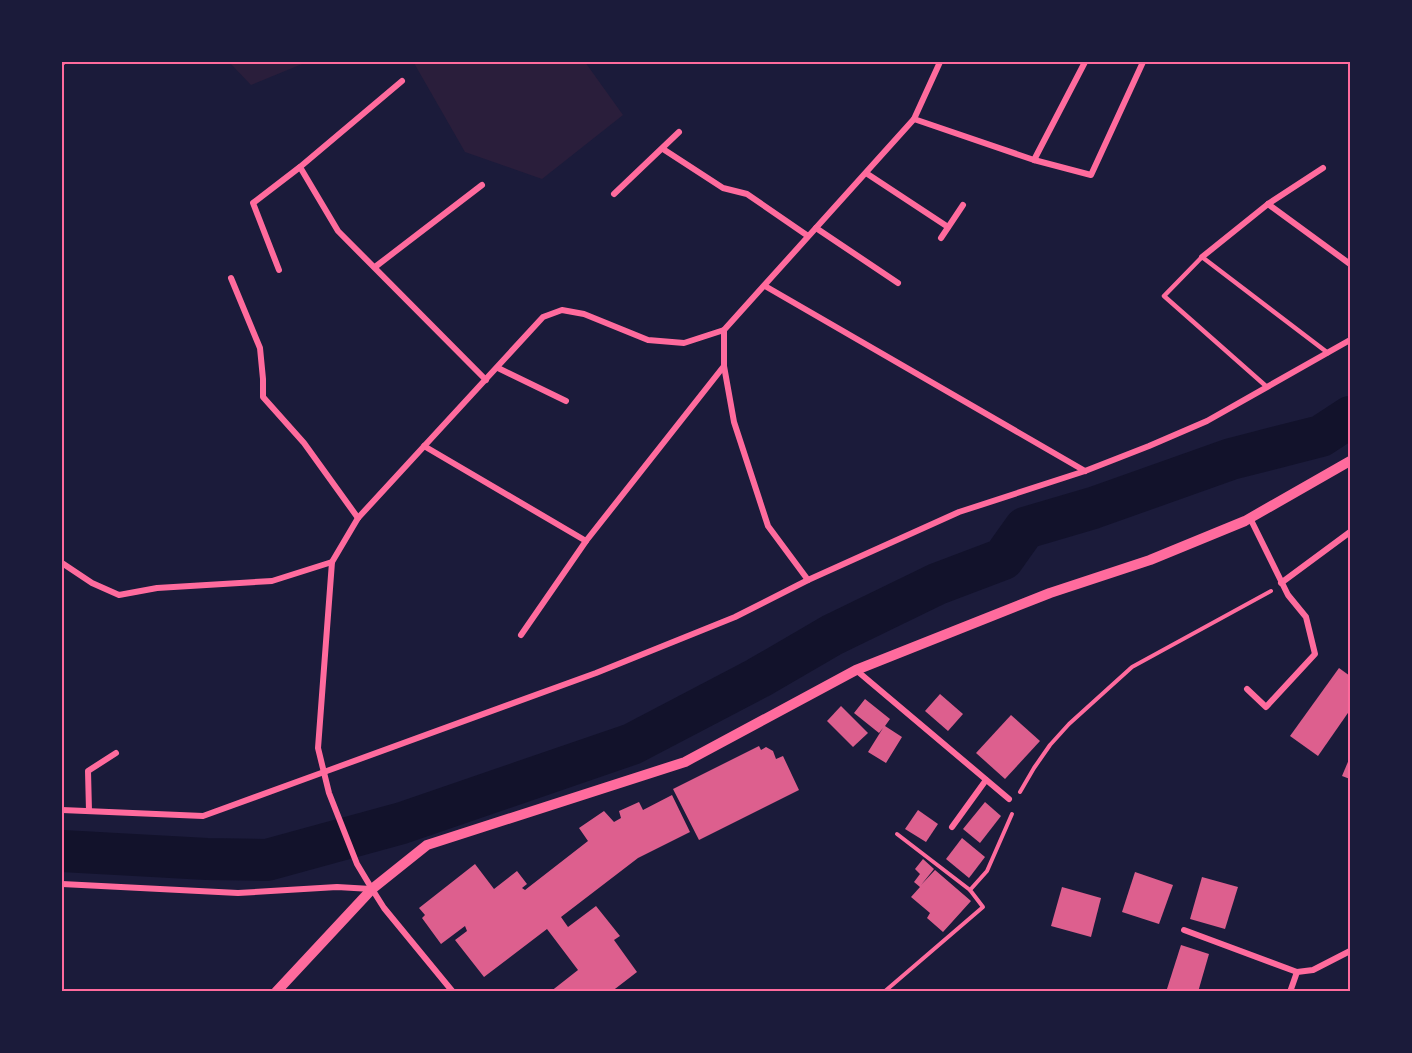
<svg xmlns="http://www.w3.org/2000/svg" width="1412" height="1053" font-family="'Fira Sans Condensed',sans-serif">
<rect width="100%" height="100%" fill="#1b1b3a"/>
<!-- green -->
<g fill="#2a1e3b">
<polygon points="229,62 307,62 251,85"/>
<polygon points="409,62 585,62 623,115 542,179 465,152 414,63"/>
</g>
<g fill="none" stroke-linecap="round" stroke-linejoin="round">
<!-- river -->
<polyline stroke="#12122b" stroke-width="42" points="62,851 207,859 267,860 402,823 632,744 758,678 832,635 937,584 1003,559 1025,528 1093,508 1231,459 1321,436 1350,417"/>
</g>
<!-- building -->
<g fill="#dd5f8e">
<polygon points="1339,668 1350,676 1350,710 1318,756 1290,736"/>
<polygon points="940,694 963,714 948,731 925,711"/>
<polygon points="865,699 890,719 885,726 902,737 886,763 868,752 883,728 879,733 854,713"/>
<polygon points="841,706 868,733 853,747 827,721"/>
<polygon points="1011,715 1040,741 1005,779 976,753"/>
<polygon points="759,746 761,750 766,747 773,751 776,759 783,756 799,790 699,840 673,789"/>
<polygon points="1350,757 1350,779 1342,776"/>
<polygon points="672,795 690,832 638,858 561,917 568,927 596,906 620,936 614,940 637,972 611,992 550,992 578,970 547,929 484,977 455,940 467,931 465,926 441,944 422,918 425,915 419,908 475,864 494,889 517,871 527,884 522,888 525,890 588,841 579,828 604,811 614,822 621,818 619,811 639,802 643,810"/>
<polygon points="985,802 1001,816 980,843 963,829"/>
<polygon points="918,810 938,824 926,842 905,829"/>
<polygon points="962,838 985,857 969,878 946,859"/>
<polygon points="923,859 934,869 921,885 935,870 971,901 943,932 927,918 930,913 911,897 920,887 914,882 920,874 915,869"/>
<polygon points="1135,872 1173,885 1159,924 1122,912"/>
<polygon points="1202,877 1238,887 1225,929 1190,919"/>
<polygon points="1062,887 1101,898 1091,937 1051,926"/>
<polygon points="1181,945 1209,954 1198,992 1166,992"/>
</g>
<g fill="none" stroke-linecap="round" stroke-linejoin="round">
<!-- path -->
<g stroke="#ff6b9d" stroke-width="4">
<polyline points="1020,792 1034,768 1050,745 1069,724 1132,667 1271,591"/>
<polyline points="897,834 970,890"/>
<polyline points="884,992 983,907 970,890 987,871 1012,814"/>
</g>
<!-- service -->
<polyline stroke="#ff6b9d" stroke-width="4.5" points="1267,387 1164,296 1202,257 1328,353"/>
<!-- minor -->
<g stroke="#ff6b9d" stroke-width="6">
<polyline points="62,63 63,62"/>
<polyline points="914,119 1034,160 1091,175 1143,62"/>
<polyline points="663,149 723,188 747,194 808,236"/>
<polyline points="1034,160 1085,62"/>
<polyline points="300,167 338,231 486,380"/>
<polyline points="866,173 948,227"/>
<polyline points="614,194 679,132"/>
<polyline points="1268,204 1350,264"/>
<polyline points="816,228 898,283"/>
<polyline points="941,238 963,205"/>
<polyline points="1202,257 1268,204 1323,168"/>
<polyline points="375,267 482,185"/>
<polyline points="279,270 253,203 300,167 402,81"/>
<polyline points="231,278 260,348 263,379 263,397 304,443 358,518"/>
<polyline points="765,286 1085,471"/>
<polyline points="724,366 734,422 768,526 808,580"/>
<polyline points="498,368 566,401"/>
<polyline points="424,446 586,541"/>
<polyline points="62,563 92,583 119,595 157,588 272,581 332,562"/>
<polyline points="1281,583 1350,532"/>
<polyline points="521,635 586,541 724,366 724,330 914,119 940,62"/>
<polyline points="856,670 1009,799"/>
<polyline points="1247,689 1266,707 1315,654 1306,617 1288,595 1250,518"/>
<polyline points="62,810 203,816 324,772 596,673 735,617 808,580 959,512 1085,471 1149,446 1207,421 1350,340"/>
<polyline points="89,811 88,771 116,753"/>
<polyline points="952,827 986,780"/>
<polyline points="62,884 238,893 337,887 371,889"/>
<polyline points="1184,930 1297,972 1290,992"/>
<polyline points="1297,972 1313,970 1350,951"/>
<polyline points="453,992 384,908 372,889 357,864 329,793 318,748 332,562 358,518 543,317 562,310 584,314 648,340 684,343 724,330"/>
</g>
<!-- tertiary -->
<polyline stroke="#ff6b9d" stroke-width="10" points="276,992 372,889 427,845 685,762 856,670 1050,593 1150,560 1245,521 1350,461"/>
</g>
<!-- border -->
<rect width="1412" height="1053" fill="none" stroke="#1b1b3a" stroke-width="126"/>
<rect x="63" y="63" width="1286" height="927" fill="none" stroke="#ff6b9d" stroke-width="2"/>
</svg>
